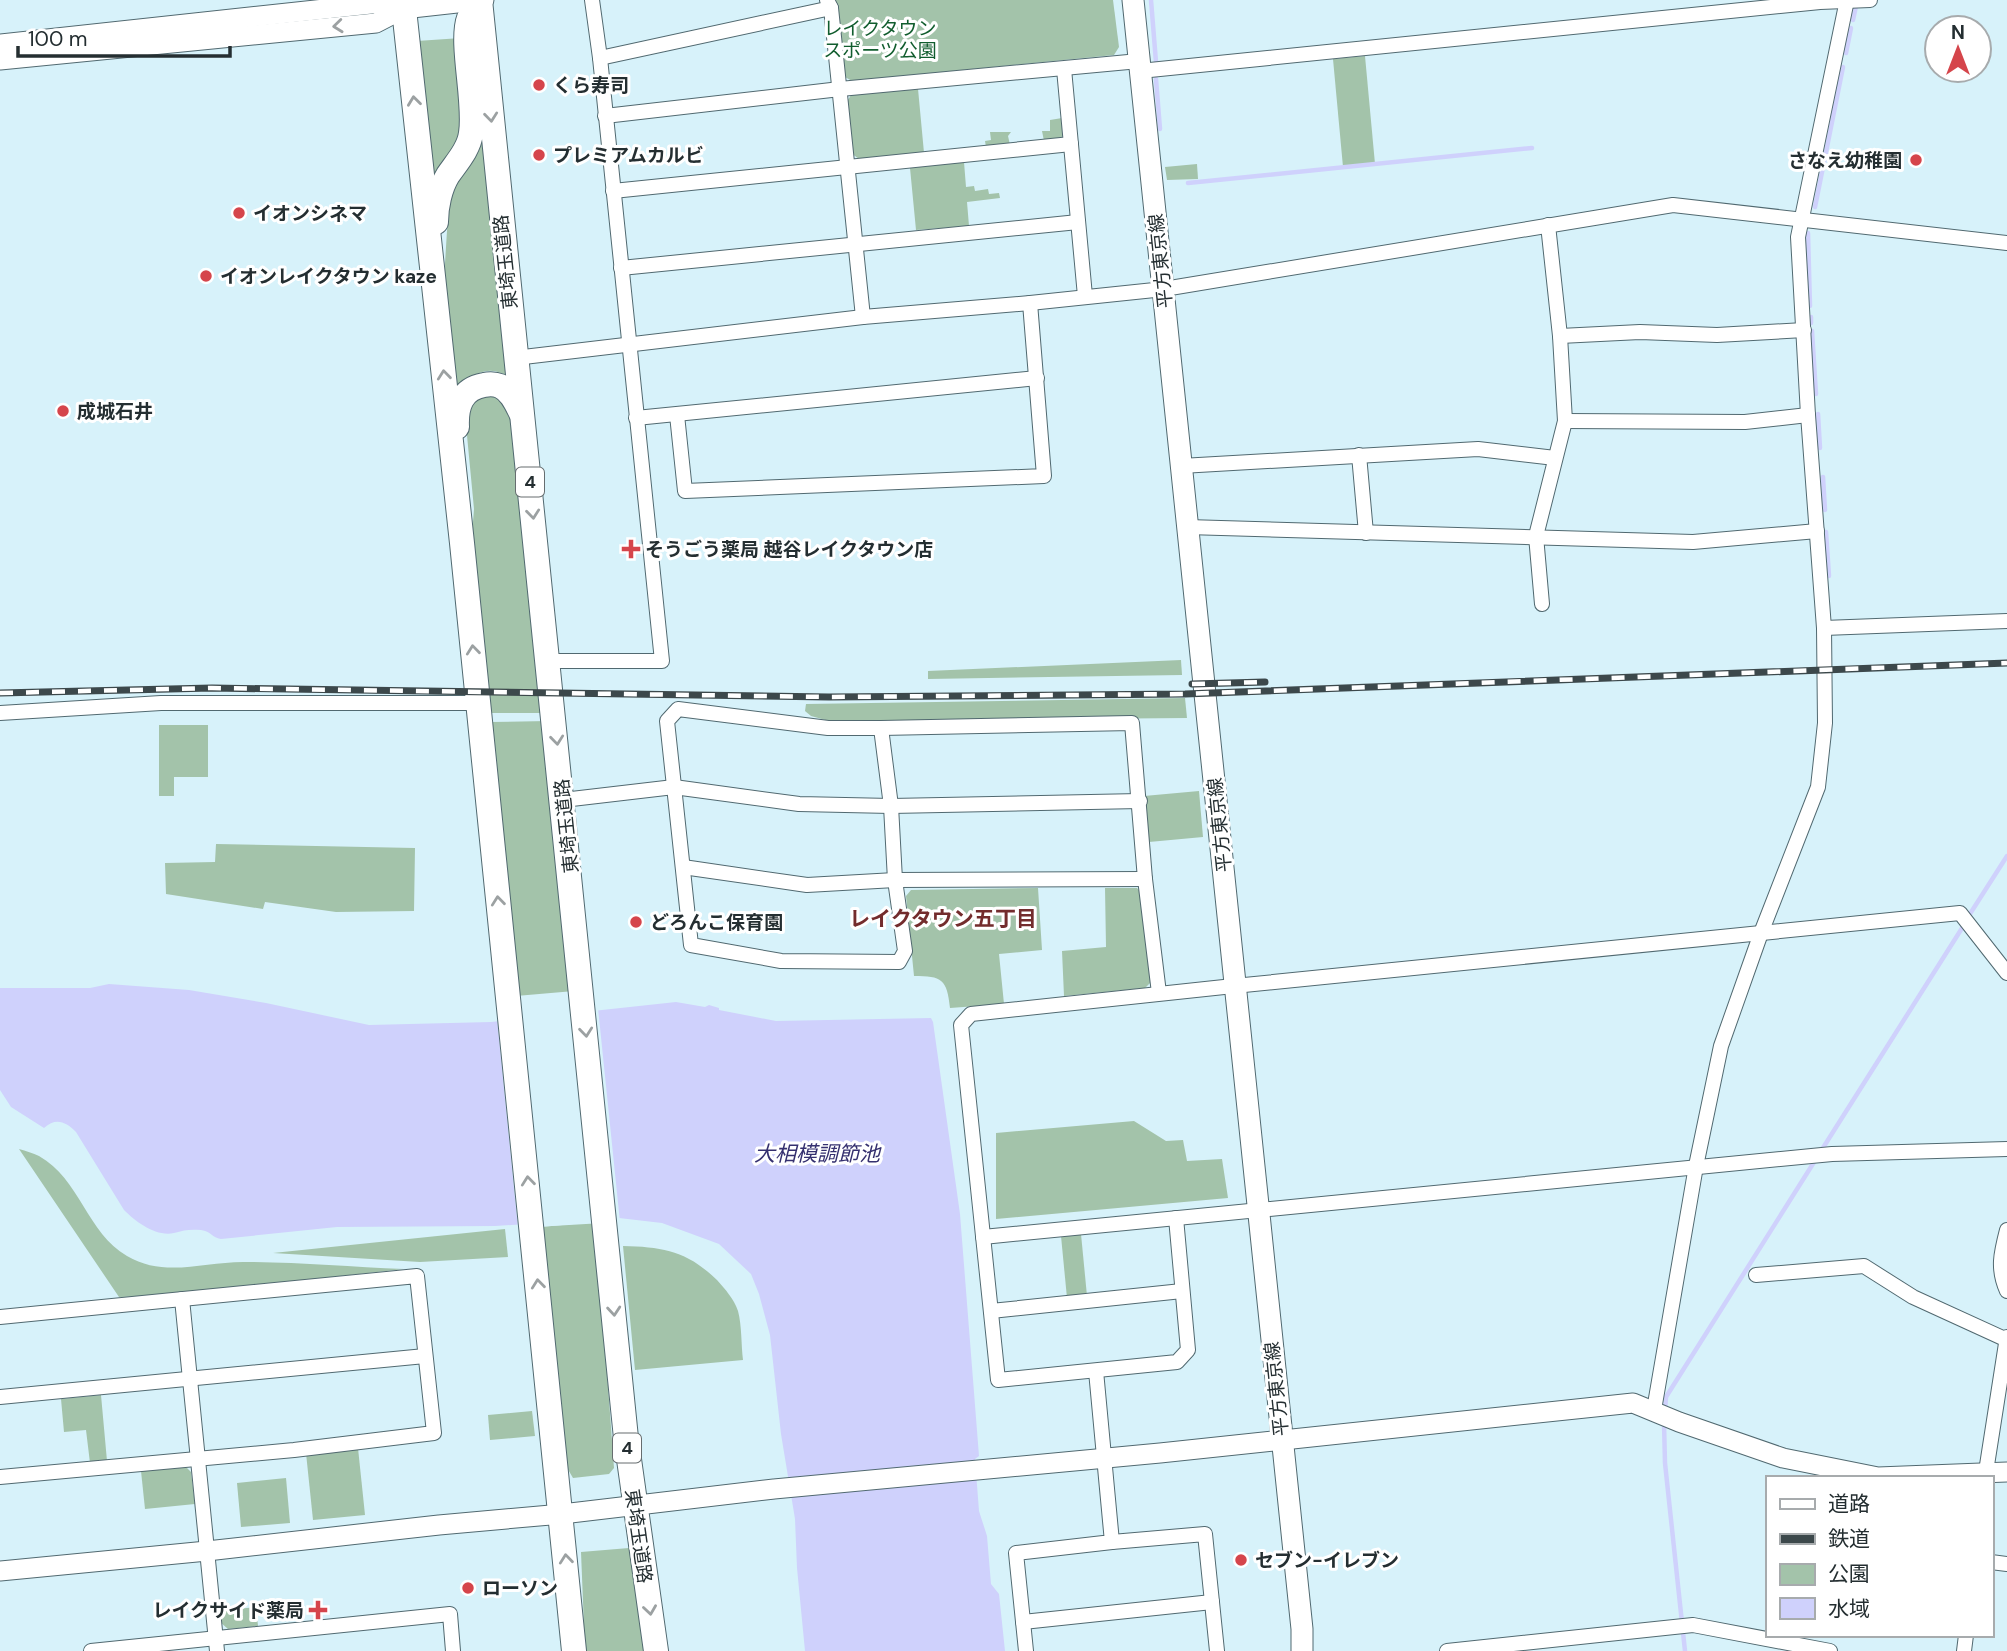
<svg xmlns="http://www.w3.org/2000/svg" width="2007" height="1651" font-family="'DM Sans','Noto Sans JP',sans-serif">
<rect width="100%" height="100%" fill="#d7f2fa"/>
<!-- green -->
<g fill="#a3c3aa">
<polygon points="835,0 1113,0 1119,47 1114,55 852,81 845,77"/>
<polygon points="461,38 466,135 435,189 417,41"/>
<polygon points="1365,56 1375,164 1343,167 1333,59"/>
<polygon points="918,89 924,153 859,159 851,153 846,103 851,95"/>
<polygon points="1062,118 1065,133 1059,140 1044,141 1042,131 1050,131 1050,120"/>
<path d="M481 129 512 377C508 376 505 374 501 373 483 365 467 379 455 391L444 279 449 199Z"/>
<polygon points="990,132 1011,132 1008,136 1010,145 986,147 985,141 991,140"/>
<polygon points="964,162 966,187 974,186 975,191 988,189 989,194 999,193 1000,198 967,202 969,226 916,230 910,168"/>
<polygon points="1197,164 1198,179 1167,180 1165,167"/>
<polygon points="480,392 508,396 547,713 489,713 471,547 474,509 466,425 474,398"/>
<polygon points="1181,660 1182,675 928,679 928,671"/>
<polygon points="1185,698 1187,718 829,721 811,716 805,711 806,704"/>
<polygon points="548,721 574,991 516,996 490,722"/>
<polygon points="159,725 208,725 208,777 174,777 174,796 159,796"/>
<polygon points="1199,791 1203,837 1149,842 1144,796"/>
<polygon points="216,844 415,848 414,911 336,912 265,902 263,909 166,894 165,863 215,862"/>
<path d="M1038 888 1042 950 999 954 1004 1004 950 1008C947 979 942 976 914 976L906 896 911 890Z"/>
<polygon points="1105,888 1137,888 1142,893 1151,982 1145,988 1064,996 1062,951 1106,947"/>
<polygon points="1134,1121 1166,1141 1183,1140 1187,1161 1222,1159 1228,1198 996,1219 996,1133"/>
<path d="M19 1149C26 1151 33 1153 39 1156 80 1179 87 1233 127 1256 164 1278 203 1262 243 1262 296 1262 350 1267 404 1269L161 1296 119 1297Z"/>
<polygon points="596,1222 614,1468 609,1474 573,1478 566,1466 540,1227"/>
<polygon points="505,1229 508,1257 420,1262 273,1253"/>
<polygon points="1081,1234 1087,1296 1067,1298 1061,1236"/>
<path d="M623 1246C664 1247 687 1251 717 1280 725 1289 734 1299 738 1311 742 1326 741 1345 743 1360L635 1370Z"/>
<polygon points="101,1395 107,1461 90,1463 86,1430 64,1432 61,1399"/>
<polygon points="532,1411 535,1436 490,1440 488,1415"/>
<polygon points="358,1448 365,1515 313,1520 306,1453"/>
<polygon points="185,1466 191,1472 195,1504 145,1509 141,1471"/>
<polygon points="286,1478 290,1523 241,1527 237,1483"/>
<polygon points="629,1548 639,1589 645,1651 585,1651 581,1552"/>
<polygon points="256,1607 258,1626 228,1629 220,1622 219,1611"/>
</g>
<!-- water -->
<path fill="#cfd1fc" d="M109 984 189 990 266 1003 369 1025 491 1022 676 1002 705 1007 709 1005 719 1008V1010L776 1021 931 1018 933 1022 960 1214 979 1456 975 1459 979 1511 987 1536 991 1584 999 1594 1005 1651H805L797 1568 795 1519 781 1434 770 1335 759 1294 751 1274 719 1244 662 1223 619 1218 495 1226 337 1227 221 1239C212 1238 211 1231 201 1230 190 1229 184 1230 174 1233 156 1237 136 1222 124 1210L76 1132C66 1122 56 1117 44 1128L11 1107 0 1090V988H90Z"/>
<!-- pier -->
<polygon fill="#d7f2fa" points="598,1008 620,1222 518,1228 497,1018"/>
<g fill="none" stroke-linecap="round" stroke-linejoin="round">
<!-- stream -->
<g stroke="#cfd1fc" stroke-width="4.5">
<polyline points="1151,0 1156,62"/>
<polyline points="1853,20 1856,6"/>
<polyline points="1846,53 1851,28"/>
<polyline points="1156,79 1160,129"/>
<polyline points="1188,183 1532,148"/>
<polyline points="1815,207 1843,67"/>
<polyline points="1808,233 1810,306"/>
<polyline points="1811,317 1811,323"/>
<polyline points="1812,331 1816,394"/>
<polyline points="1818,414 1820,448"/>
<polyline points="1823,477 1825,510"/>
<polyline points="1826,532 1829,576"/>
<polyline points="1968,917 2007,856"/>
<polyline points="1821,1151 1964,925"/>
<polyline points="1665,1411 1666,1397 1816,1159"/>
<polyline points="1664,1423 1665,1463 1685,1651"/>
</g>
<defs>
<g id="minor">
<polyline points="827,0 831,8 863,317"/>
<polyline points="600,58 831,8"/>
<polyline points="1064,69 1085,296"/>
<polyline points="1140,71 1820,2 1870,0"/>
<polyline points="605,116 840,89 1139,61"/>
<polyline points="613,191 1071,144"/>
<polyline points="621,268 1078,222"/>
<polyline points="1560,336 1640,332 1717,335 1804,330"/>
<polyline points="515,358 863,317 1030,303 1164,289 1673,205 2007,243"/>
<polyline points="677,415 685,491 1044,476 1030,303"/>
<polyline points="636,418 1037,378"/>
<polyline points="1565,421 1745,422 1808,415"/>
<polyline points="1359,455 1366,533"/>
<polyline points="1181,466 1478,449 1555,458"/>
<polyline points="1187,527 1693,542 1817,531"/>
<polyline points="1542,604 1536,536 1565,421 1560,336 1548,225"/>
<polyline points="1824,628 2007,621"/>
<polyline points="548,661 662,661 600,58 592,0"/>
<polygon points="678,709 828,728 881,728 891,806 895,880 905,951 899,962 781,961 691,945 667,721"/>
<polyline points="0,713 161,703 478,703"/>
<polyline points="881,728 1132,723 1145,879 1159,993"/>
<polyline points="563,800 674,787 799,804 891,806 1140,801"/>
<polyline points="683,867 807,885 895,880 1145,879"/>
<polyline points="1176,1218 1188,1350 1177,1362 998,1380 961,1025 971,1014 1224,987 1960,913 2007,973"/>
<path d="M2007 1230C2001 1253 1997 1269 2007 1291"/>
<polyline points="983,1237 1832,1154 2007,1149"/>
<polyline points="1756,1275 1864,1266 1913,1297 2007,1340"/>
<polyline points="182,1299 217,1651"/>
<polyline points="991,1311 1182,1291"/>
<polyline points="0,1317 417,1276 434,1433 294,1450 0,1477"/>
<polyline points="0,1397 425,1356"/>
<polyline points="1654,1410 1696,1166 1721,1046 1761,933 1818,787 1825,723 1824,628 1808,415 1798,237 1847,0"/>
<polyline points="1985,1478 2007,1337"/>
<polyline points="1112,1542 1205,1534 1217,1651"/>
<polyline points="1991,1562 2007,1564"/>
<polyline points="1023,1622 1212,1602"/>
<polyline points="91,1651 450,1614 453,1651"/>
<polyline points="1026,1651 1016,1553 1112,1542 1096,1371"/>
<polyline points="1447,1651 1693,1625 1830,1651"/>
<polyline points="1964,1651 1966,1635"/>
</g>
<g id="tertiary">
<polyline points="0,44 380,3 403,9"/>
<polyline points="0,60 376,23 403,9 484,0"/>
<polyline points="0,1571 207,1551 439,1525 562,1514 774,1489 1160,1453 1633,1403 1679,1422 1783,1458 1878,1477 2007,1472"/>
</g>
<polyline id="secondary" points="1133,0 1302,1629 1302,1651"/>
<g id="trunk">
<polyline points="403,0 462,543 574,1651"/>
<polyline points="480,0 626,1438 656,1651"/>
<path d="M436 222C436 207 440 188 448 175 457 162 469 149 471 133 476 102 460 42 469 18 471 14 475 9 478 4"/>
<path d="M457 427C456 407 461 389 484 385 489 384 495 384 500 386 511 391 516 403 521 413"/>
</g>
</defs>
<!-- minor casing -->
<use href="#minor" stroke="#516970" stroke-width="16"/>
<!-- tertiary casing -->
<use href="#tertiary" stroke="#516970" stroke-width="21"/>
<!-- secondary casing -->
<use href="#secondary" stroke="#516970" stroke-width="23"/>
<!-- trunk casing -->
<use href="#trunk" stroke="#516970" stroke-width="26"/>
<!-- minor -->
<use href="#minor" stroke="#fff" stroke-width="14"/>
<!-- tertiary -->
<use href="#tertiary" stroke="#fff" stroke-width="19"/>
<!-- secondary -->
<use href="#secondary" stroke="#fff" stroke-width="21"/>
<!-- trunk -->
<use href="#trunk" stroke="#fff" stroke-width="24"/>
<defs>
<g id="rail">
<polyline points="1192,684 1265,682"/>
<polyline points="0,693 212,688 829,697 1185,694 2007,663"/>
</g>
</defs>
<!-- rail casing -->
<use href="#rail" stroke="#3c484b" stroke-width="7"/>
<!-- rail -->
<use href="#rail" stroke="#fff" stroke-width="4.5" stroke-dasharray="13" stroke-linecap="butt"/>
</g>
<!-- one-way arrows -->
<defs><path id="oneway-chevron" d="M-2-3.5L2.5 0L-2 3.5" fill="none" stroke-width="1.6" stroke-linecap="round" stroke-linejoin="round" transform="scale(1.75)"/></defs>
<g stroke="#9ca1a2">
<use href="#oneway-chevron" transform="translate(338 26) rotate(174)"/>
<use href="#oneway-chevron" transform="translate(414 101) rotate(-97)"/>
<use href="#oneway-chevron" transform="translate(491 117) rotate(84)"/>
<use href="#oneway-chevron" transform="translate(444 375) rotate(-96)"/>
<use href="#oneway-chevron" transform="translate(533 514) rotate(84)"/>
<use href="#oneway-chevron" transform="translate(473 650) rotate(-96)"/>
<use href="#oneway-chevron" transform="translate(557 740) rotate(84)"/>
<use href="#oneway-chevron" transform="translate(498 901) rotate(-96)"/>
<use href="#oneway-chevron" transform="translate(586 1032) rotate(84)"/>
<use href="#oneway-chevron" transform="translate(528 1181) rotate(-96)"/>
<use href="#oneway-chevron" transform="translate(538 1284) rotate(-96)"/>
<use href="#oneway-chevron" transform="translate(614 1311) rotate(85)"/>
<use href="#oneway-chevron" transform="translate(566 1559) rotate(-96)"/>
<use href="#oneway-chevron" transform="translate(650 1610) rotate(82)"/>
</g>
<!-- markers -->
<g fill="#d5454b" stroke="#fff" stroke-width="2.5">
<circle cx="539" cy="85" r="7"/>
<circle cx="539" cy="155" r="7"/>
<circle cx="1916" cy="160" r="7"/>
<circle cx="239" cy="213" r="7"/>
<circle cx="206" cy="276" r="7"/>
<circle cx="63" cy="411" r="7"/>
<path d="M627.5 538.5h7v7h7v7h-7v7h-7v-7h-7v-7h7z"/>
<circle cx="636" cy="922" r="7"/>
<circle cx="1241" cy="1560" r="7"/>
<circle cx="468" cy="1588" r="7"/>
<path d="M314.5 1599.5h7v7h7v7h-7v7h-7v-7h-7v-7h7z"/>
</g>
<g text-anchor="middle" stroke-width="6" stroke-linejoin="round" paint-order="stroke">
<!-- shield labels -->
<g fill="#fff" stroke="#666d6f" stroke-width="2">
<rect x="516" y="467.5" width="28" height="29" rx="5"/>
<rect x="613" y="1433.5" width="28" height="29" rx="5"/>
</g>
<g font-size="18" font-weight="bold" fill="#242e31">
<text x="530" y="488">4</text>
<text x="627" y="1454">4</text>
</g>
<!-- park labels -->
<g font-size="19" fill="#115d2e" stroke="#fff">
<text x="880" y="35">レイクタウン<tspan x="880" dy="22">スポーツ公園</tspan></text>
</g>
<!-- poi labels -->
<g font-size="19" font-weight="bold" fill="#242e31" stroke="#fff" text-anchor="start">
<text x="553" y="92">くら寿司</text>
<text x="553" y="162">プレミアムカルビ</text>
<text x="1902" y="167" text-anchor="end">さなえ幼稚園</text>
<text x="253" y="220">イオンシネマ</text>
<text x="220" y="283">イオンレイクタウン kaze</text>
<text x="77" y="418">成城石井</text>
<text x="645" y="556">そうごう薬局 越谷レイクタウン店</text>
<text x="650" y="929">どろんこ保育園</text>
<text x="1255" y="1567">セブン-イレブン</text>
<text x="482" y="1595">ローソン</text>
<text x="304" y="1617" text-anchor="end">レイクサイド薬局</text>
</g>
<!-- street labels -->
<g font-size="19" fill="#242e31" stroke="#fff">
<text transform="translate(1160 261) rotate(-96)" y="7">平方東京線</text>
<text transform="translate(505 262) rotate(-96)" y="7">東埼玉道路</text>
<text transform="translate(1219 825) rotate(-96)" y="7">平方東京線</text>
<text transform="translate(566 826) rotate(-96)" y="7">東埼玉道路</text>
<text transform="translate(1276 1389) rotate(-96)" y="7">平方東京線</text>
<text transform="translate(639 1536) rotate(82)" y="7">東埼玉道路</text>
</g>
<!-- neighbourhood labels -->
<g font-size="21" font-weight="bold" fill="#732c2d" stroke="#fff">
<text x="943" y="926">レイクタウン五丁目</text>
</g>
<!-- water labels -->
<g font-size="21" font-style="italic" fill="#35306f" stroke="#fff">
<text x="817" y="1161">大相模調節池</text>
</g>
</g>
<!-- legend -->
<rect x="1766" y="1476" width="228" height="161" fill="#ffffff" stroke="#a7abad" stroke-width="2"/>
<rect x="1780" y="1499" width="35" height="10" fill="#ffffff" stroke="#a7abad" stroke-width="2"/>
<text x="1828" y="1511" font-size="21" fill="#242e31">道路</text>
<rect x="1780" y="1534" width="35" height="10" fill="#3c484b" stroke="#a7abad" stroke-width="2"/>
<text x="1828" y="1546" font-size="21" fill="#242e31">鉄道</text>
<rect x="1780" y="1564" width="35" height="21" fill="#a3c3aa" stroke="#a7abad" stroke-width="2"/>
<text x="1828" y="1581" font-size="21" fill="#242e31">公園</text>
<rect x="1780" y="1598" width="35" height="21" fill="#cfd1fc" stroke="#a7abad" stroke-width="2"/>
<text x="1828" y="1616" font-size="21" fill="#242e31">水域</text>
<!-- north arrow -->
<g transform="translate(1958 49)"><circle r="33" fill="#ffffff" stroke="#a7abad" stroke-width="2"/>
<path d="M0-5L12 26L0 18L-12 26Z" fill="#d5454b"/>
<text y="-10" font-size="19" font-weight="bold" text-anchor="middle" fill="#242e31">N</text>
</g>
<!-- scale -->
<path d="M18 46v10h212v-10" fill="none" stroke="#242e31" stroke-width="3.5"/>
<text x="28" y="46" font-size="21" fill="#242e31" stroke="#ffffff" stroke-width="5" paint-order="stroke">100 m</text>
</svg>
